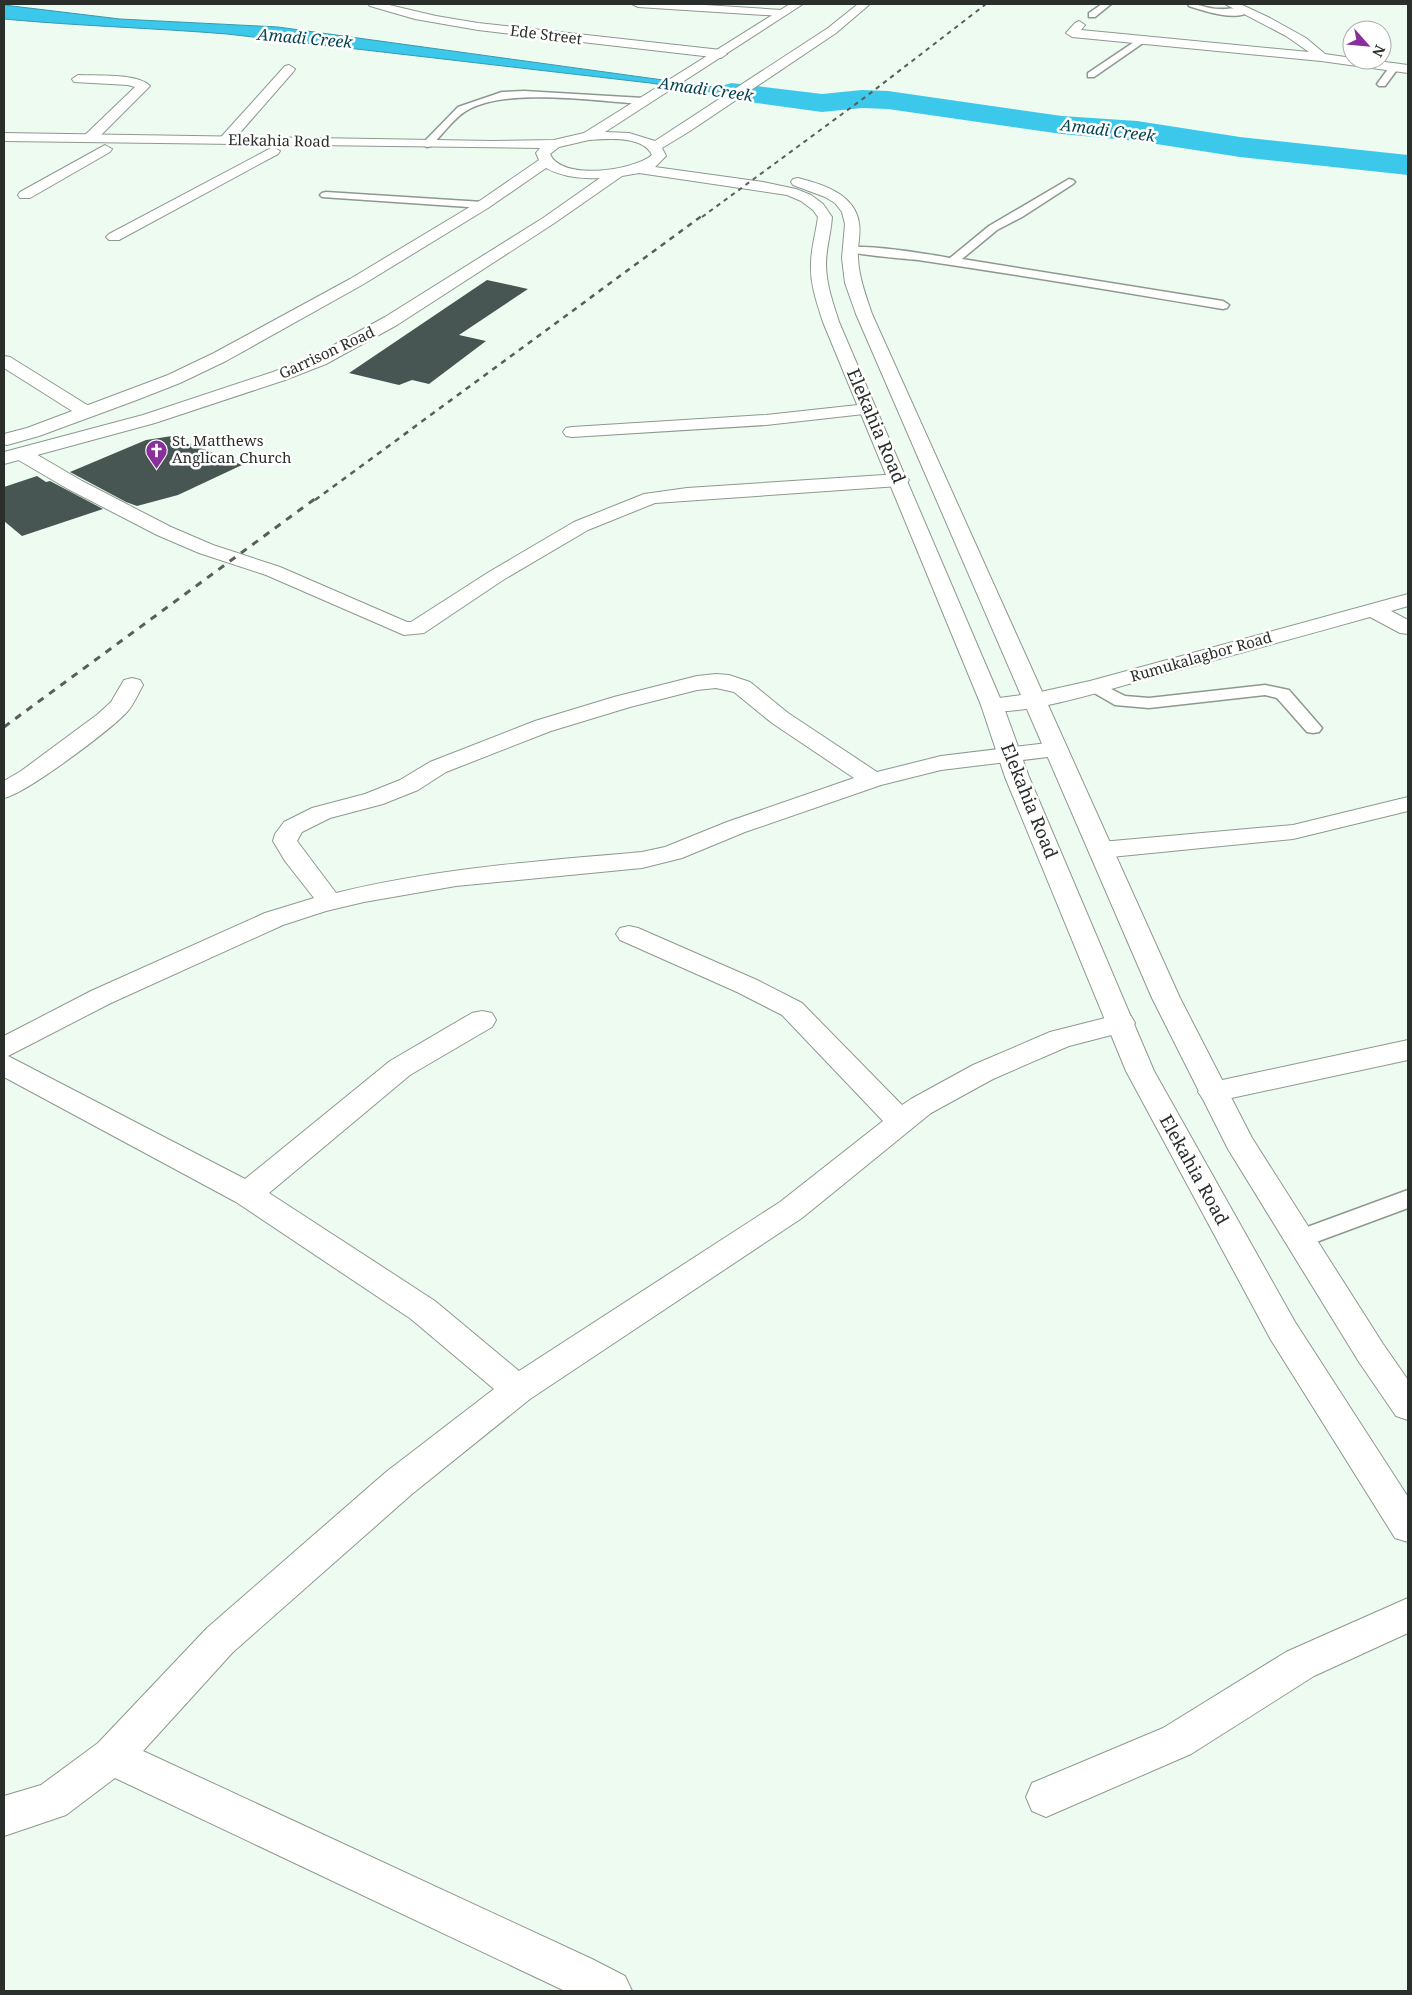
<svg xmlns="http://www.w3.org/2000/svg" width="1412" height="1995" font-family="'Noto Serif',serif">
<rect width="100%" height="100%" fill="#eefbf0"/>
<!-- water -->
<path fill="#3bc8ea" stroke="#369ab1" d="M4 5 120 19 278 27 823 102 821 104 775 102 650 83 227 34C153 28 78 26 4 19Z"/>
<g fill="none" stroke-linecap="round" stroke-linejoin="round">
<!-- river -->
<polygon fill="#3bc8ea" fill-rule="evenodd" points="732,83 822,94 862,90 888,91 1062,116 1137,121 1240,137 1408,155 1408,175 1240,157 1137,141 1062,134 888,109 862,108 822,112 721,98 717,92 721,86"/>
</g>
<!-- building -->
<g fill="#475653">
<polygon points="487,280 528,289 459,335 486,341 429,384 412,380 399,385 349,373"/>
<polygon points="172,436 242,465 178,495 137,506 126,502 70,472 146,440"/>
<polygon points="37,476 46,482 50,481 103,509 22,536 4,521 4,487"/>
</g>
<g fill="none" stroke-linecap="round" stroke-linejoin="round">
<defs>
<g id="lane">
<polygon points="1102,4 1111,4 1095,17 1089,17 1089,13"/>
<path d="M1188 4C1200 4 1208 9 1219 9 1229 10 1243 5 1250 11 1237 22 1204 11 1189 6Z"/>
<polygon points="1140,38 1143,39 1143,43 1094,77 1088,77 1088,73"/>
<polygon points="1394,64 1399,67 1385,86 1379,86 1377,84 1391,65"/>
<path d="M524 91 643 98 648 101 643 104C596 101 505 87 466 111 454 118 441 136 431 146L427 147 422 144 458 107 502 92Z"/>
<path d="M1069 179 1073 180 1075 182 1073 184 1022 217 997 230 962 259 1223 301 1229 305 1227 308 1223 309C1122 292 1020 275 918 260 907 259 848 254 844 250 853 241 933 255 950 258L989 226Z"/>
<polygon points="326,192 483,202 489,205 483,208 322,197 320,195 322,193"/>
<polygon points="1095,681 1125,696 1149,698 1265,685 1289,690 1322,728 1319,732 1313,733 1307,732 1277,698 1265,695 1149,708 1115,705 1089,690 1086,686 1089,682"/>
<polygon points="1408,1190 1408,1208 1300,1248 1291,1245 1288,1239 1291,1233"/>
</g>
<g id="street">
<polygon points="368,4 385,4 436,16 478,23 721,50 727,54 721,58 478,30 415,19 370,6"/>
<polygon points="632,4 689,4 782,10 788,13 782,16 638,7"/>
<polygon points="1225,4 1240,4 1270,18 1306,38 1325,54 1352,58 1352,60 1370,60 1408,65 1408,73 1321,61 1072,37 1066,33 1075,23 1079,21 1085,25 1081,30 1309,52 1286,36"/>
<polygon points="289,65 295,69 293,72 231,143 221,143 219,140 221,137 285,66"/>
<path d="M78 75C96 76 138 73 150 86L95 141 90 142 83 138 85 135 135 87 128 85 74 82 72 79Z"/>
<polygon points="105,145 112,149 110,152 30,198 20,198 18,195 20,192"/>
<polygon points="273,147 280,151 278,154 119,240 109,240 106,237 109,234"/>
<polygon points="4,356 10,357 92,408 95,412 92,416 86,417 80,416 4,368"/>
<polygon points="867,404 873,405 876,409 873,413 766,425 572,437 566,436 563,432 566,428 572,427 766,415"/>
<polygon points="22,448 29,450 82,481 171,527 213,545 280,567 407,622 411,622 489,572 574,522 644,494 687,488 899,474 906,476 909,480 906,484 899,486 655,503 588,530 503,580 424,633 404,635 266,575 199,553 157,535 68,489 15,458 13,454 15,450"/>
<path d="M1408 594V606L1391 611 1408 620V634L1400 633 1370 617C1295 638 1219 659 1143 680 1107 690 1018 718 984 710L981 705 984 700 1036 693 1090 681Z"/>
<path d="M716 674 729 675 750 682 788 713 877 772 941 756 1056 742 1064 744 1068 749 1064 754 1056 756 941 770 881 785 745 832 682 858 642 868 456 886 364 902 326 911 283 925 111 1003 8 1056 245 1179 390 1061 472 1013 482 1011 492 1013 496 1020 492 1027 410 1075 269 1193 435 1301 519 1371 780 1202 883 1121 782 1015 737 992 620 940 616 934 620 928 629 926 638 928 757 980 802 1003 902 1105 911 1099 973 1065 1050 1032 1121 1014 1131 1016 1135 1023 1131 1030 1069 1046 993 1079 931 1113 802 1218 530 1399 412 1494 233 1652 143 1751 592 1959 625 1976 632 1991H565L115 1778 66 1815 4 1836V1796L41 1785 98 1743 207 1628 386 1472 494 1389 411 1319 236 1202 4 1077V1036L91 991 265 913 314 898 285 861 273 841 275 834 284 822 312 808 365 794 400 780 430 762 535 721 614 697 697 676ZM716 688 734 692 772 723 854 778 727 822 665 847 642 852C540 861 437 868 336 893L297 841 302 832 330 818 383 804 418 790 446 772 551 731 630 707 697 690Z"/>
<path d="M132 678 140 680 143 685C138 694 134 704 127 712 109 731 27 793 4 798V781L21 771 98 714 111 702 124 680Z"/>
<polygon points="1408,797 1408,811 1293,839 1101,858 1092,855 1088,850 1092,845 1101,842 1293,825"/>
<polygon points="1408,1040 1408,1060 1213,1102 1203,1099 1198,1092 1203,1085 1213,1082"/>
<polygon points="1408,1598 1408,1633 1314,1676 1191,1754 1046,1817 1032,1811 1026,1797 1032,1783 1163,1728 1286,1652"/>
</g>
<g id="primary">
<path d="M790 4H803L605 132 629 133 655 141 828 28 858 4H870L836 33 690 131 662 148 666 156 655 167 763 182 796 189 811 195 823 204 832 217C831 233 826 248 826 264 826 284 833 303 839 322L1003 705 1029 777 1154 1071 1295 1322 1408 1497V1542L1395 1538 1271 1340 1126 1071 1005 777 981 705 823 322C817 303 810 284 811 264 811 248 816 233 818 217L813 210 801 201 787 195 639 173 622 176 553 224 397 325 326 364 285 380 155 423 4 464V452L143 415 273 372 314 356 385 317 543 218 600 178C583 179 562 177 546 168L488 208 362 285 226 361 180 383 134 401 39 436 7 445 4 444V434L27 428 168 375 214 353 350 279 478 202 539 160 536 153 540 148 4 141V133L493 141 554 140 584 133ZM589 140C606 139 643 135 652 155 633 171 561 181 550 154L559 147Z"/>
<path d="M798 178C822 184 855 194 859 223 861 234 857 247 858 258 859 278 866 296 872 314L1180 998 1252 1138 1383 1344 1408 1380V1420L1396 1416 1359 1362 1228 1149 1152 998 856 314 845 283 842 258 845 224 842 212 835 203 825 197 793 185 791 182 793 179Z"/>
</g>
</defs>
<!-- lane casing -->
<use href="#lane" stroke="#8d998f" stroke-width="3"/>
<!-- street casing -->
<use href="#street" stroke="#8d998f" stroke-width="2"/>
<!-- primary casing -->
<use href="#primary" stroke="#8d998f" stroke-width="2"/>
<!-- lane -->
<use href="#lane" fill="#fff" fill-rule="evenodd"/>
<!-- street -->
<use href="#street" fill="#fff" fill-rule="evenodd"/>
<!-- primary -->
<use href="#primary" fill="#fff" fill-rule="evenodd"/>
<!-- rail-far2 -->
<polyline stroke="#585f59" stroke-width="2" stroke-dasharray="4.5 4.5" stroke-linecap="butt" points="702,217 868,95 986,4"/>
<!-- rail-far1 -->
<polyline stroke="#585f59" stroke-width="2.5" stroke-dasharray="5.5 5.5" stroke-linecap="butt" points="315,500 703,215"/>
<!-- rail -->
<polyline stroke="#585f59" stroke-width="3" stroke-dasharray="7 7" stroke-linecap="butt" points="4,727 316,498"/>
</g>
<!-- icons -->
<defs>
<symbol id="church-pin" viewBox="-11 -11 22 30"><path d="M0 17L-7.5 6A9.5 9.5 0 1 1 7.5 6Z" fill="#882f9c" stroke="#fff"/><path d="M-1.2-6h2.4v3.5h3.3v2.4h-3.3V6h-2.4V-.1h-3.3v-2.4h3.3Z" fill="#fff"/></symbol>
</defs>
<g fill-rule="evenodd">
<use href="#church-pin" x="144" y="438" width="25" height="34"/>
</g>
<g text-anchor="middle" stroke-width="5" stroke-linejoin="round" paint-order="stroke">
<!-- far-street labels -->
<g font-size="15" fill="#2b2f2b" stroke="#fff">
<text transform="translate(546 35) rotate(7)" y="5">Ede Street</text>
<text transform="translate(279 141) rotate(1)" y="5">Elekahia Road</text>
<text transform="translate(327 353) rotate(-25)" y="5">Garrison Road</text>
<text transform="translate(1201 657) rotate(-16)" y="5">Rumukalagbor Road</text>
</g>
<!-- far-poi labels -->
<g font-size="15" fill="#2b2f2b" stroke="#fff" text-anchor="start">
<text x="172" y="446">St. Matthews<tspan x="172" dy="17">Anglican Church</tspan></text>
</g>
<!-- far-water labels -->
<g font-size="16" font-style="italic" fill="#044351" stroke="#fff">
<text transform="translate(305 38) rotate(5)" y="6">Amadi Creek</text>
<text transform="translate(706 89) rotate(8)" y="6">Amadi Creek</text>
<text transform="translate(1108 130) rotate(7)" y="6">Amadi Creek</text>
</g>
<!-- street labels -->
<g font-size="18" fill="#2b2f2b" stroke="#fff">
<text transform="translate(876 426) rotate(67)" y="6">Elekahia Road</text>
<text transform="translate(1029 801) rotate(68)" y="6">Elekahia Road</text>
<text transform="translate(1194 1170) rotate(61)" y="6">Elekahia Road</text>
</g>
</g>
<!-- border -->
<rect width="1412" height="1995" fill="none" stroke="#2b2f2b" stroke-width="10"/>
<!-- north arrow -->
<g transform="translate(1367 45) rotate(117)"><circle r="24" fill="#ffffff" stroke="#aaacaa"/>
<path d="M0-4L9 19L0 12L-9 19Z" fill="#882f9c"/>
<text y="-8" font-size="14" font-weight="bold" text-anchor="middle" fill="#2b2f2b">N</text>
</g>
</svg>
